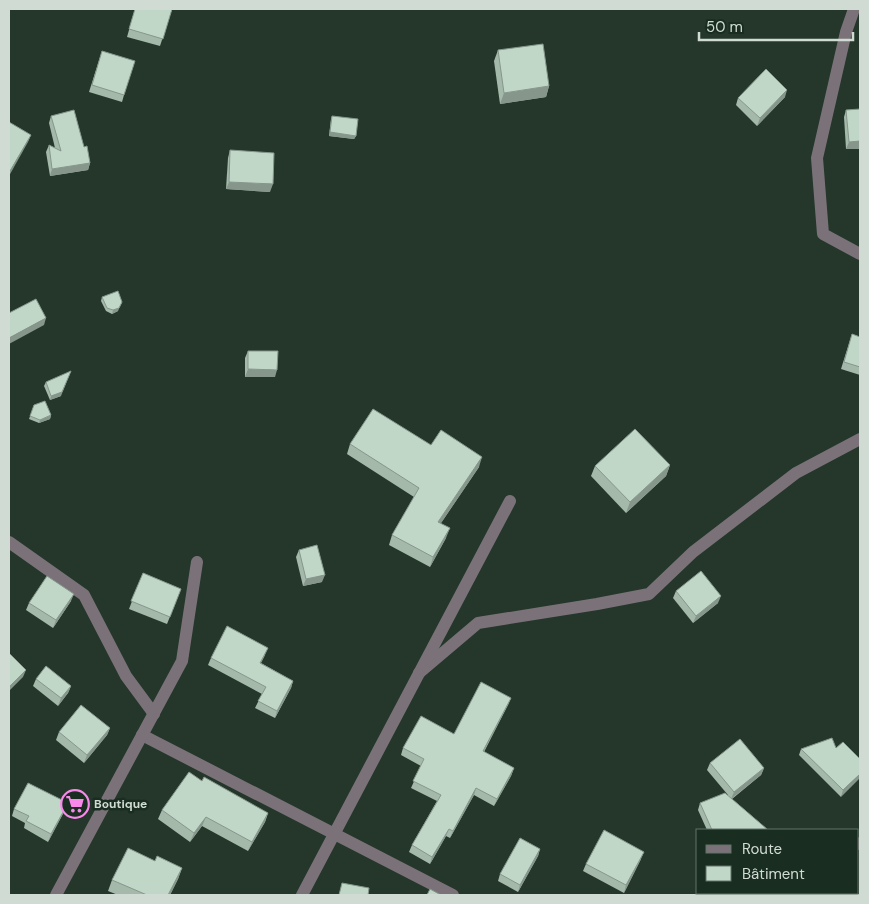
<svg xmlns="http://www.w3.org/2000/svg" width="869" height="904" font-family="'DM Sans',sans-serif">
<rect width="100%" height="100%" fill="#24372a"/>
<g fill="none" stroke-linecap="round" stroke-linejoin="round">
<!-- minor -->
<g stroke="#7b7279" stroke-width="12">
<polyline points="854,9 846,32 817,158 823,234 860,254"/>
<polyline points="9,542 84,595 126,676 154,714"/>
<polyline points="419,673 478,623 597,604 649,594 693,552 796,473 860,439"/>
<polyline points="142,735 453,895"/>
<polyline points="858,844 860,843"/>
<polyline points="56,895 182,661 197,562"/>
<polyline points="302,895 510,501"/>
<polyline points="761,895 766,893"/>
</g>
</g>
<!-- wall -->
<g fill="#a5b9ab">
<polygon points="135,9 172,9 160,46 127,37"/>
<polygon points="498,50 549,86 546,97 500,104 494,61"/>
<polygon points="102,51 124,95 122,102 89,92"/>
<polygon points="785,97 757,126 736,105 738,98"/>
<polygon points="846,110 860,149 846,149 844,117"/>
<polygon points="51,116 84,147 90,163 88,170 50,176 46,152 49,145 55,148 49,123"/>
<polygon points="332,116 356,136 354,139 329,136 331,119"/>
<polygon points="230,150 270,192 226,189 228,158"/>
<polygon points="102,297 118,311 112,314 106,311 101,301"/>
<polygon points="852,334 860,337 860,375 841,369"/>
<polygon points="248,351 275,377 245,377 245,358"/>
<polygon points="46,382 61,396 50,400 44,386"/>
<polygon points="34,405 51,415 50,419 39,423 29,419"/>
<polygon points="350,444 431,445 479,467 441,523 446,538 430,567 389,545 392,535 414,497 347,454"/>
<polygon points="670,465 666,476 626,513 591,476 595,466"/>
<polygon points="299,550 322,582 303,586 296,557"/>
<polygon points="143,573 181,589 167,624 129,609"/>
<polygon points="676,591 718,603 693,623 673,598"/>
<polygon points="71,601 53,628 26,610 29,603"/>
<polygon points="265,655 261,663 293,681 291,688 275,718 255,708 262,694 208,665 211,658"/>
<polygon points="36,679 71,686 68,693 58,706 33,686"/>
<polygon points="511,698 508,705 484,752 514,768 511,776 494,806 474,795 450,838 446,836 430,864 409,852 412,845 437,801 411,788 421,766 401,755 403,748 454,734"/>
<polygon points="110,728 107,735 84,763 56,740 59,732"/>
<polygon points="836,748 860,759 841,797 799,755 801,749"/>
<polygon points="710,763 764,768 761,775 732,799 768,830 707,830 698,810 700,803 728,795 707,770"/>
<polygon points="202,781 268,813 265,822 248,851 202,826 190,842 158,819 162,810"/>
<polygon points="68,803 65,810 48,842 24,828 25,823 12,816 14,809"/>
<polygon points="540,849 538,856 518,892 498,881 500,874"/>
<polygon points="641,859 624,893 583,871 586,864"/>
<polygon points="155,861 182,868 178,879 170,895 118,895 108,891 112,880"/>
</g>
<!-- shaded-wall -->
<g fill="#86968b">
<polygon points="549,86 546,97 500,104 504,93"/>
<polygon points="787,90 785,97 757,126 760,118"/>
<polygon points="330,132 356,136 354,139 329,136"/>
<polygon points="31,135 28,142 9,176 10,171"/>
<polygon points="860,141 860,149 846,149 849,142"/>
<polygon points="90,163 88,170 50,176 52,169"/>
<polygon points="229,182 273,184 270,192 226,189"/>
<polygon points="122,302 118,311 112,314 113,310"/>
<polygon points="46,318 44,325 9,344 9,338"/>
<polygon points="248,369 277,370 275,377 245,377"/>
<polygon points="71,371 61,396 50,400 51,396"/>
<polygon points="51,415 50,419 39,423 40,420"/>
<polygon points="482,457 479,467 435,532 438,522"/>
<polygon points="670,465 666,476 626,513 630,502"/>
<polygon points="450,528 446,538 430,567 433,557"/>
<polygon points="325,575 322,582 303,586 306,579"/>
<polygon points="74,594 71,601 53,628 56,620"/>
<polygon points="721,596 718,603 693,623 696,616"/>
<polygon points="268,648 265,655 257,670 260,663"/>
<polygon points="26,670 23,677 9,691 9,687"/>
<polygon points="293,681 291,688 275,718 277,711"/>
<polygon points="71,686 68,693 58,706 61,698"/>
<polygon points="511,698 508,705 480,758 483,751"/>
<polygon points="110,728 107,735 84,763 87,755"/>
<polygon points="514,768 511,776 494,806 497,799"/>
<polygon points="764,768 761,775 731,799 734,792"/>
<polygon points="860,774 860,778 841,797 843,790"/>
<polygon points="476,788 474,795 450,838 453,831"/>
<polygon points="68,803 65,810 48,842 51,834"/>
<polygon points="268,813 265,822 248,851 252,842"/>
<polygon points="206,817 202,826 190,842 194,833"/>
<polygon points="449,829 446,836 430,864 432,857"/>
<polygon points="540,849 538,856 518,892 520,885"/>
<polygon points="644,852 641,859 624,893 626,885"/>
<polygon points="182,868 178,879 170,895 168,895"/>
</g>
<!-- building -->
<g fill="#c0d7c7" stroke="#86968b">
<polygon points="135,9 172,9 163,39 129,29"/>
<polygon points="543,44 549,86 504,93 498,50"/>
<polygon points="102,51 135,61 124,95 92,85"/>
<polygon points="766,69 787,90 760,118 738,98"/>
<polygon points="860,109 860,141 849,142 846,110"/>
<polygon points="74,110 84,147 87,146 90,163 52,169 49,145 61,151 51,116"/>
<polygon points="332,116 358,119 356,136 330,132"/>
<polygon points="9,122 31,135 10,171 9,171"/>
<polygon points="230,150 274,153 273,184 229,182"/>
<polygon points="118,291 122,302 119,308 113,310 107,308 102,297"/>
<polygon points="36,299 46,318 9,338 9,313"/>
<polygon points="852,334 860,337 860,367 844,362"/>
<polygon points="248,351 278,351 277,370 248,369"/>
<polygon points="71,371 62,392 51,396 46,382"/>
<polygon points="45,401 51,415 40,420 30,416 34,405"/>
<polygon points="373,409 431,445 441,430 482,457 438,522 450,528 433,557 392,535 419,488 350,444"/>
<polygon points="635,429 670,465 630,502 595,466"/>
<polygon points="317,545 325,575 306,579 299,550"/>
<polygon points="701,571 721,596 696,616 676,591"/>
<polygon points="143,573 181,589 170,617 131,601"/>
<polygon points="47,576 74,594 56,620 29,603"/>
<polygon points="227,626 268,648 260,663 293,681 277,711 258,701 266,687 211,658"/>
<polygon points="9,653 26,670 9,687"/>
<polygon points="46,666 71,686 61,698 36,679"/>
<polygon points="481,682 511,698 483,751 514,768 497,799 476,788 453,831 449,829 432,857 412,845 441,795 413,781 424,759 403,748 421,716 454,734"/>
<polygon points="81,705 110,728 87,755 59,732"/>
<polygon points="832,738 836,748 843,742 860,759 860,774 843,790 801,749"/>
<polygon points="740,739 764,768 734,792 710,763"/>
<polygon points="189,772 202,781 204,777 268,813 252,842 206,817 194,833 162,810"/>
<polygon points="28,783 68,803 51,834 26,821 29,816 14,809"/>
<polygon points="725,793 768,830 712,830 700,803"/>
<polygon points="604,830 644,852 626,885 586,864"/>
<polygon points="520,838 540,849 520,885 500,874"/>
<polygon points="128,848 155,861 157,856 182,868 168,895 147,895 112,880"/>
<polygon points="342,883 369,888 368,895 339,895"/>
<polygon points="430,889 441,895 427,895"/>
</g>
<!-- icons -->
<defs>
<symbol id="supermarket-ring" viewBox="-11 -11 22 22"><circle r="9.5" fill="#1a2d21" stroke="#f888ea" stroke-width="1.5"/><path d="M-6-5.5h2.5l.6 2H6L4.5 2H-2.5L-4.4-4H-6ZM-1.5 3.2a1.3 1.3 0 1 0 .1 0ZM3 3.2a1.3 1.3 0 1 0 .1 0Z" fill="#f888ea"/></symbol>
</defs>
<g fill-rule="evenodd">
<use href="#supermarket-ring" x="59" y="788" width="32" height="32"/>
</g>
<g text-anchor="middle" stroke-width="5" stroke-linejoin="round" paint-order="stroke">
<!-- poi labels -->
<g font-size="12" font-weight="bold" fill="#d0dbd3" stroke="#1a2d21" text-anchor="start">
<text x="94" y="808">Boutique</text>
</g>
</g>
<!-- border -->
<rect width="869" height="904" fill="none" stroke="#d0dbd3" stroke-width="20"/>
<!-- legend -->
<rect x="696" y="829" width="162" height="65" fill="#1a2d21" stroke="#637368"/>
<rect x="706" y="845" width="25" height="8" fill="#7b7279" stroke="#637368"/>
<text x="742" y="854" font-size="15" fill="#d0dbd3">Route</text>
<rect x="706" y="866" width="25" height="15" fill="#c0d7c7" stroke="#637368"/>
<text x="742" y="879" font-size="15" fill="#d0dbd3">Bâtiment</text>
<!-- scale -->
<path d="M699 32v8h154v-8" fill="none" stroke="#d0dbd3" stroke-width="2.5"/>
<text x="706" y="32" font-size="15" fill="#d0dbd3" stroke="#1a2d21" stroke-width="4" paint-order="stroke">50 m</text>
</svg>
